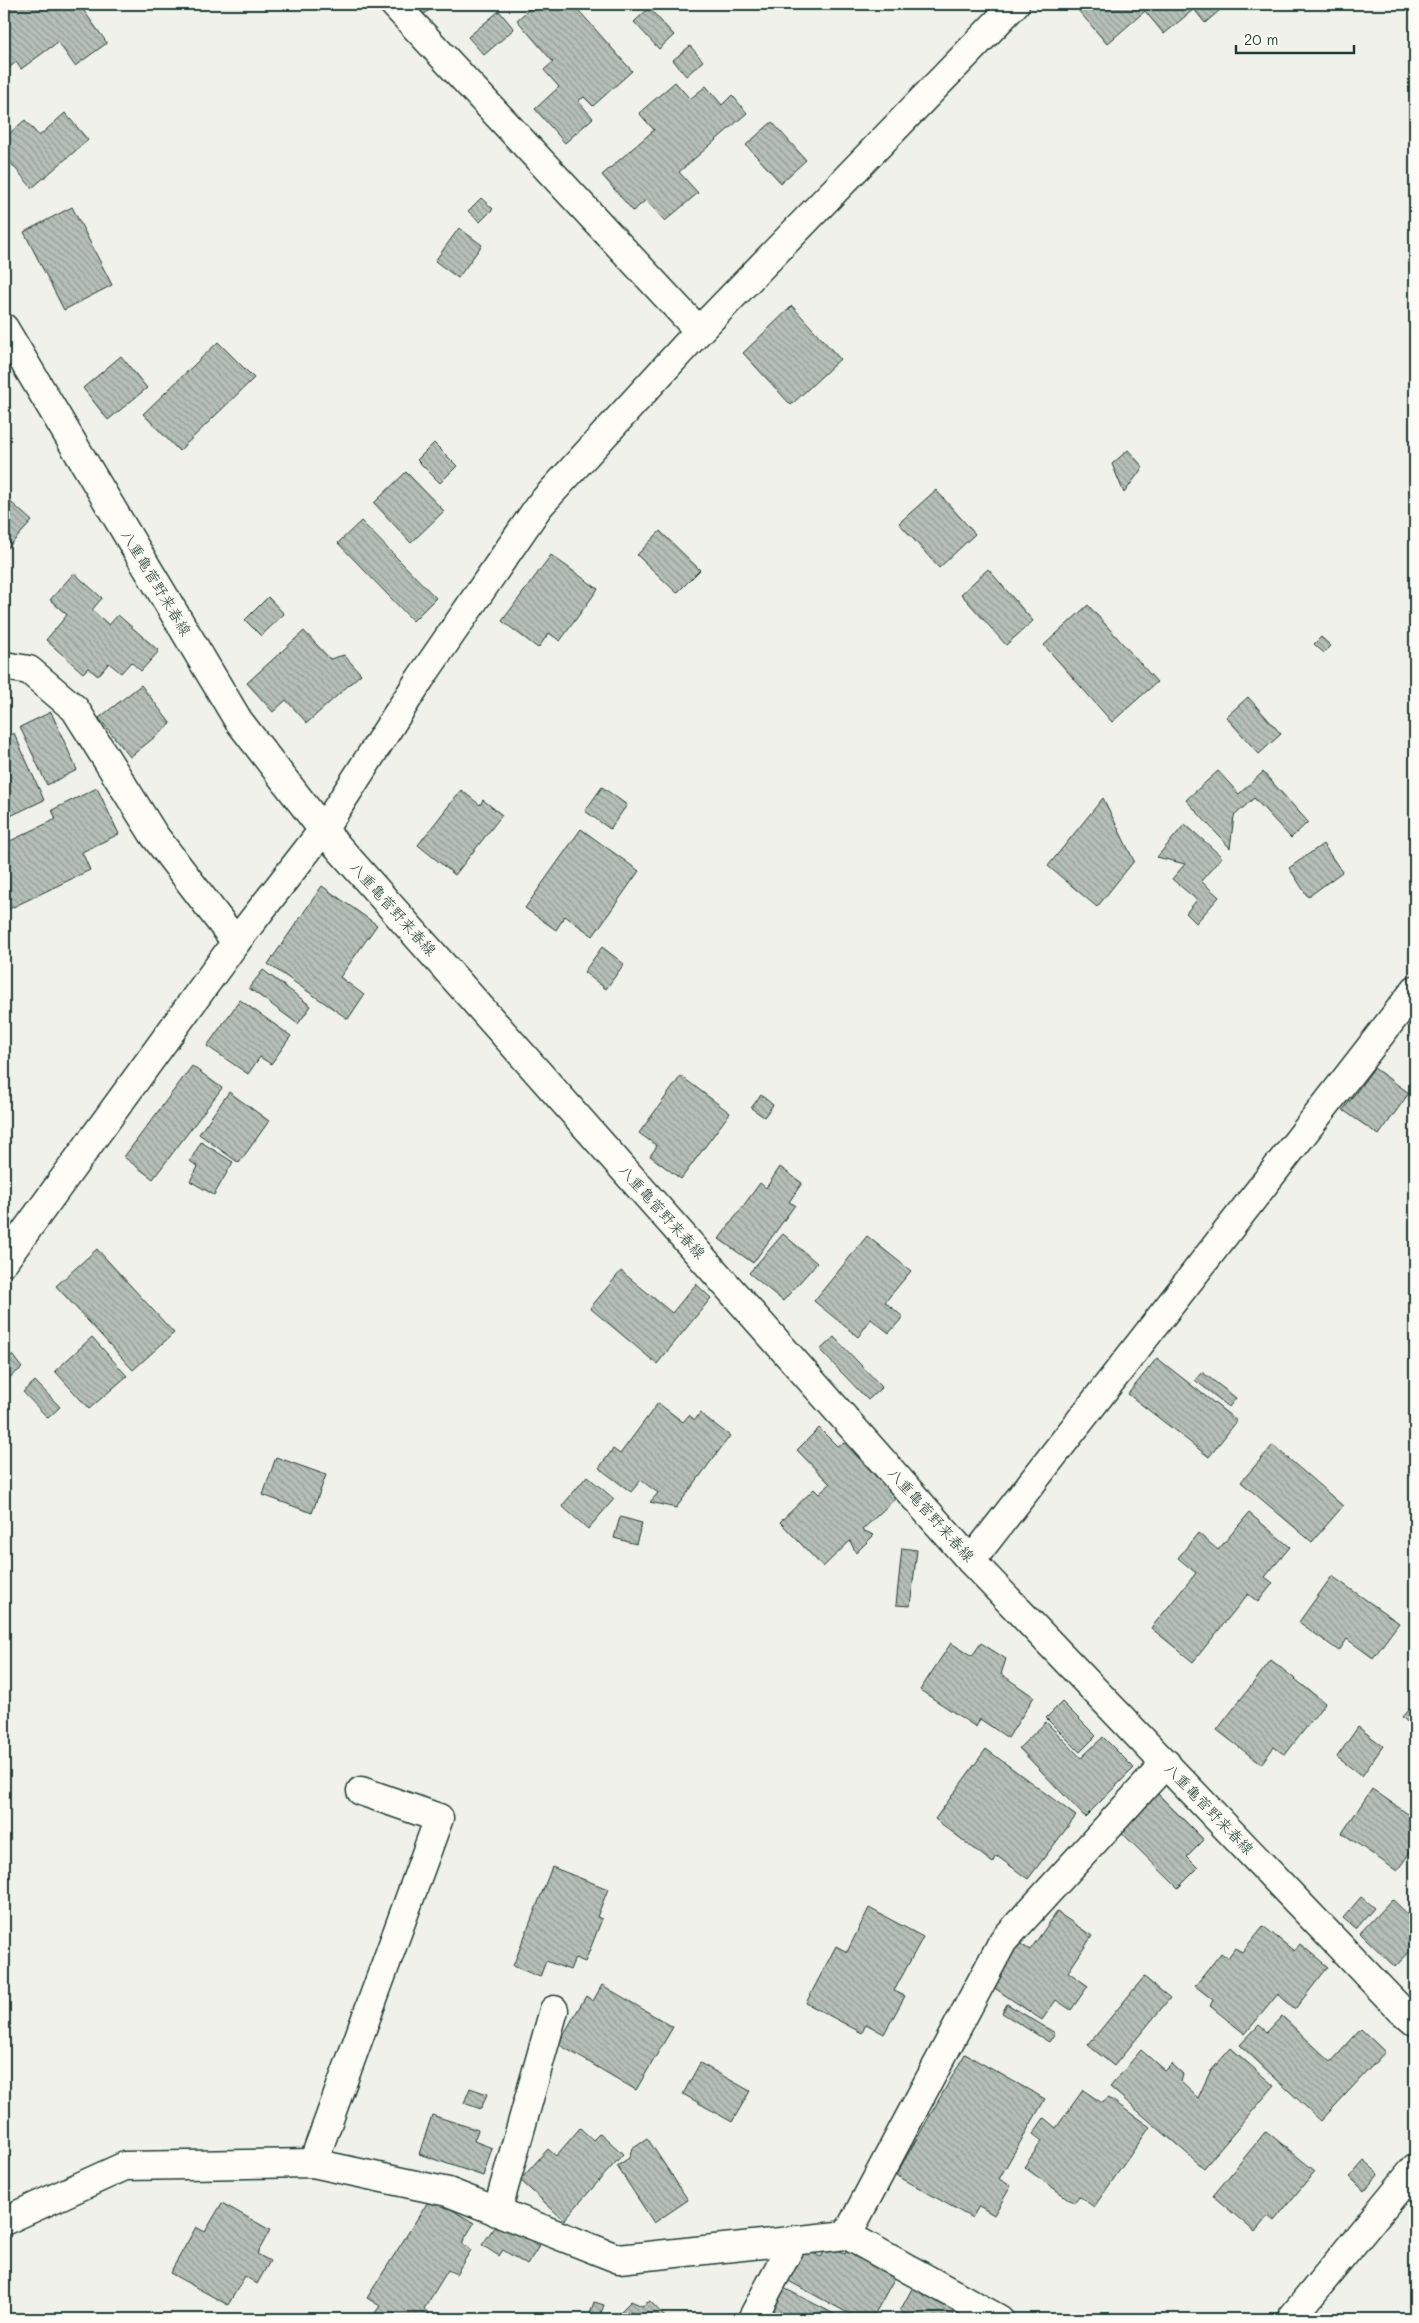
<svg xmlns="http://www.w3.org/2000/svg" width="1419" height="2323" font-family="Mali,'Klee One',sans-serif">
<defs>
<pattern id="building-back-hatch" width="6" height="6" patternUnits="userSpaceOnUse" patternTransform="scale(1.25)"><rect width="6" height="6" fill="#b6bfb8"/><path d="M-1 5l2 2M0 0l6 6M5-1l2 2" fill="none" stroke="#939c96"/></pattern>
</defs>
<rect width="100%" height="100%" fill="#f0f1eb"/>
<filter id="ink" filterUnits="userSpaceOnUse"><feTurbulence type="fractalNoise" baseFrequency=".02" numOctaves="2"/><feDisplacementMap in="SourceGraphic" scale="10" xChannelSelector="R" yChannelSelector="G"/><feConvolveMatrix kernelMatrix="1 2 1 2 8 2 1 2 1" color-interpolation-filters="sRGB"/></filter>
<g filter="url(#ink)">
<!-- building -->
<g fill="url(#building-back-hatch)" stroke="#1f3d34">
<polygon points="16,4 79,4 107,43 75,66 58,42 21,69 16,62 4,72 4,13"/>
<polygon points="412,4 437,4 422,16"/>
<polygon points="535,4 573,4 632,71 593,106 584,97 578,101 593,118 565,143 535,109 559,87 544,70 553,62 517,20"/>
<polygon points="1086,4 1227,4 1205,23 1194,9 1164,34 1145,11 1107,44 1078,10"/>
<polygon points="649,8 674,35 659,49 634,22"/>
<polygon points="499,11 514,29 484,55 468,37"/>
<polygon points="690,46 703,61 686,76 673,60"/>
<polygon points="675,82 690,99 706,86 722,105 732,95 747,113 679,172 698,193 665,221 646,200 633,211 602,175 654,130 639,113"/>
<polygon points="65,113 88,140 32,188 4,155 4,138 25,120 39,136"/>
<polygon points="772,122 806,160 781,183 746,145"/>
<polygon points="481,198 493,209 480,222 468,211"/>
<polygon points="72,207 112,285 64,310 24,232"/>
<polygon points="459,228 482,245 458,278 435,261"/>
<polygon points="792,306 840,359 791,405 743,353"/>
<polygon points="218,342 254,378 179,451 143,414"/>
<polygon points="121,356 147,388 108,420 83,388"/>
<polygon points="434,443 457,466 440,483 417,460"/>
<polygon points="1128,450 1143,467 1124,493 1112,464"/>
<polygon points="406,472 444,511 411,543 374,503"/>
<polygon points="936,490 975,534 939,568 899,523"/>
<polygon points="4,496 32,521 4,552"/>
<polygon points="361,521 436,598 413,621 338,543"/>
<polygon points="660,531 700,570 677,593 637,555"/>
<polygon points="551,555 598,589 560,641 549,633 538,648 502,621"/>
<polygon points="988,569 1033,621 1006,645 961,594"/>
<polygon points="74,573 102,598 92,610 109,625 118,615 159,651 141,671 131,662 121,673 109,663 98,676 88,668 83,673 46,640 67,615 50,600"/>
<polygon points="268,597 284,614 261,636 245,620"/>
<polygon points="1088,605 1157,682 1112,722 1044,645"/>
<polygon points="304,631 330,659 344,655 361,674 307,723 286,700 273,712 247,683"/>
<polygon points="1321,637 1331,646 1324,653 1314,644"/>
<polygon points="141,685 171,724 130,757 99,718"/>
<polygon points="1248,697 1281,734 1259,754 1226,717"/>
<polygon points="51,712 77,770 47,785 20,727"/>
<polygon points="14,733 44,800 4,819 4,738"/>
<polygon points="1218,771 1239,794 1263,772 1308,822 1291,838 1254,798 1234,816 1230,848 1186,800"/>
<polygon points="602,787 627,805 610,829 585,811"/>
<polygon points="97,788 119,834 82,852 90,870 7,910 4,903 4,844 56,819 52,810"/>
<polygon points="461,790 480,805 483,800 502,815 455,875 418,845"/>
<polygon points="1103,798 1134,861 1097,907 1048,866"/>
<polygon points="1185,824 1222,857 1201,881 1219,897 1196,923 1186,913 1197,900 1172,879 1185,864 1157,857"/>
<polygon points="581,829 639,871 593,936 565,916 556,930 525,908"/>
<polygon points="1323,844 1342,872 1308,897 1289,868"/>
<polygon points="322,886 377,925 340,977 364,995 348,1019 268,964"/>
<polygon points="602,947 624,964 606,989 584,972"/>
<polygon points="263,970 311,1006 298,1024 249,988"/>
<polygon points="240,1000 291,1036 271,1064 260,1057 248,1074 207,1046"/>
<polygon points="192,1066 222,1088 153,1179 124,1157"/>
<polygon points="1374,1068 1409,1093 1379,1135 1343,1110"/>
<polygon points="681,1076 730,1113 681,1179 650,1156 657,1146 639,1133"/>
<polygon points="229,1092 269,1121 239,1163 199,1134"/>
<polygon points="761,1095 773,1105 764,1117 751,1108"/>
<polygon points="201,1142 233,1162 214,1195 190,1181 198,1167 190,1161"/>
<polygon points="780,1167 802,1183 789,1202 795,1205 753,1263 719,1239 760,1183 766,1188"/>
<polygon points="783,1234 817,1263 783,1301 749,1273"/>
<polygon points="867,1236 911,1271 885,1302 903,1317 889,1333 871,1319 858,1337 814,1301"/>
<polygon points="97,1249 174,1333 133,1370 56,1286"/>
<polygon points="621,1271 672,1313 696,1284 711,1298 657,1364 590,1308"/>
<polygon points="92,1337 127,1376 89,1409 55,1371"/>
<polygon points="834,1337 882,1387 868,1400 820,1350"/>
<polygon points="12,1355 22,1368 10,1377 4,1369 4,1362"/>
<polygon points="1157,1358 1237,1421 1209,1457 1128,1394"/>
<polygon points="1202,1372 1236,1398 1229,1407 1195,1380"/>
<polygon points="35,1381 60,1407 48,1418 23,1392"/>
<polygon points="658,1403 683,1422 689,1415 695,1420 700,1413 730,1436 676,1508 650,1502 658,1493 641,1480 631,1492 599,1468 613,1449 620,1454"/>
<polygon points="819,1428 837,1446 845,1443 896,1498 862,1530 874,1535 856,1553 850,1541 823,1567 780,1522 814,1489 819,1494 830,1484 797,1450"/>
<polygon points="1273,1445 1343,1506 1312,1542 1241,1482"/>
<polygon points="276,1457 326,1475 312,1513 263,1495"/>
<polygon points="587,1476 614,1499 588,1529 562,1506"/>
<polygon points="1249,1513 1290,1547 1265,1577 1273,1583 1258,1602 1248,1594 1193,1662 1151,1628 1196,1573 1178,1558 1198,1533 1218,1550"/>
<polygon points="620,1517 642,1523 636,1544 614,1538"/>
<polygon points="902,1548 917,1550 910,1606 896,1605"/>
<polygon points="1332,1576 1399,1623 1373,1658 1347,1639 1339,1651 1299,1622"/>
<polygon points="951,1643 972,1656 981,1643 1006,1659 1001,1674 1034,1697 1008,1738 980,1719 976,1727 920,1690"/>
<polygon points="1271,1660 1325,1703 1285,1755 1274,1747 1261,1764 1217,1730"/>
<polygon points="1062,1702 1096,1736 1080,1752 1046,1718"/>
<polygon points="1415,1702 1415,1729 1402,1717"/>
<polygon points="1046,1722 1081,1758 1103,1737 1134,1768 1085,1817 1019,1748"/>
<polygon points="1358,1727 1383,1746 1362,1776 1337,1757"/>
<polygon points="986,1749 1076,1816 1028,1879 997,1856 993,1863 935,1819"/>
<polygon points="1151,1787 1204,1840 1187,1857 1198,1868 1178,1888 1114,1825"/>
<polygon points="1372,1789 1415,1819 1415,1845 1397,1871 1342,1833"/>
<polygon points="552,1867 608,1889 597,1917 602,1919 585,1962 575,1958 570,1970 546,1961 540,1977 513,1966"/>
<polygon points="1361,1897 1374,1908 1356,1929 1343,1918"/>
<polygon points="1392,1899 1415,1921 1415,1946 1395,1967 1360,1933"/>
<polygon points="869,1908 923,1937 894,1991 905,1996 884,2034 866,2024 862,2033 806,2003 836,1946 847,1952"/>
<polygon points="1057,1912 1092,1936 1068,1972 1088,1986 1071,2010 1056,2000 1042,2020 990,1985 1019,1943 1030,1950"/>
<polygon points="1263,1926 1294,1951 1300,1944 1328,1967 1295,2009 1278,1994 1245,2034 1210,2006 1213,2000 1195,1986 1221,1953 1228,1958 1235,1948 1242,1952"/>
<polygon points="1144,1977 1170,1998 1114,2066 1088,2045"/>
<polygon points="602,1985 673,2027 636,2090 558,2044 586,1996 593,2001"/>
<polygon points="1007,2004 1055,2033 1049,2042 1002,2013"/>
<polygon points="1282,2016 1331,2062 1361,2029 1385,2052 1321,2121 1240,2045 1259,2025 1267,2032"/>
<polygon points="1231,2048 1274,2086 1204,2168 1110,2087 1141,2050 1165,2071 1172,2064 1183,2074 1181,2082 1198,2098 1210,2072"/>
<polygon points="965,2054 1045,2099 999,2179 1011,2186 994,2215 979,2206 972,2218 896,2175"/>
<polygon points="700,2063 750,2091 732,2122 683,2094"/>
<polygon points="470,2088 487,2094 481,2109 464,2103"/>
<polygon points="1083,2090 1102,2103 1109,2098 1150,2127 1094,2207 1079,2196 1074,2203 1024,2167 1042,2141 1033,2134 1044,2118 1056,2128"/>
<polygon points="432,2115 478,2130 474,2141 492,2148 483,2176 419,2154"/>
<polygon points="580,2128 593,2140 600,2133 623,2154 564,2220 520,2180 548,2149 556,2156"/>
<polygon points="1266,2131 1315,2171 1274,2221 1268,2216 1255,2232 1213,2196"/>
<polygon points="647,2138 688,2200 654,2223 617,2166 629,2158 632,2148"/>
<polygon points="1364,2161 1379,2174 1364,2191 1350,2177"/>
<polygon points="431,2197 474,2223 462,2243 471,2250 456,2274 448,2270 424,2309 429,2313 425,2319 386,2319 375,2313 380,2306 367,2298"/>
<polygon points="222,2203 270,2230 257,2254 270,2261 257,2284 245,2276 228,2305 170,2273 196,2227 205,2232"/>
<polygon points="499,2220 539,2246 527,2265 503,2250 499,2256 482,2245"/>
<polygon points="850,2244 899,2270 872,2319 859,2319 783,2278 800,2246 821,2257 828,2245 845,2254"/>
<polygon points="916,2281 959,2304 951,2319 915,2319 900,2311"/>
<polygon points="778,2285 844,2319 761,2319"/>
<polygon points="631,2301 642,2306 650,2301 667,2319 613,2319"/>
<polygon points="594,2302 604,2305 599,2318 590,2314"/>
</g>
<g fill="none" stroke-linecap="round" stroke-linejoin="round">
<defs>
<g id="minor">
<polyline points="394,4 699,331"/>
<polyline points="4,666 29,670 75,709 154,835 236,942"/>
<polyline points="971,1561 1415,990"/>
<polyline points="313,2163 439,1818 361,1791"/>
<polyline points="497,2212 554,2010"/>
<polyline points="4,2221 125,2166 313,2163 448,2192 619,2259 847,2235 999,2319"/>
<polyline points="847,2235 1003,1941 1166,1763"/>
<polyline points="752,2319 794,2240"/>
<polyline points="1291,2319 1415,2168"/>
</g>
<polyline id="tertiary" points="4,1261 236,942 323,830 420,679 539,506 699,331 1015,4"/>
<polyline id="secondary" points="4,328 238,720 323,830 971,1561 1400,2009 1415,2022"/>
</defs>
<!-- minor casing -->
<use href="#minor" stroke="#1f3d34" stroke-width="31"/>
<!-- tertiary casing -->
<use href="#tertiary" stroke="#1f3d34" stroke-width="31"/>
<!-- secondary casing -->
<use href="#secondary" stroke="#1f3d34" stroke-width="31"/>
<!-- minor -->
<use href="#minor" stroke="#fdfcf7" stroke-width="28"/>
<!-- tertiary -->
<use href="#tertiary" stroke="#fdfcf7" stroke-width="28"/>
<!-- secondary -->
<use href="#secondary" stroke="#fdfcf7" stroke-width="28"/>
</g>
</g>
<g text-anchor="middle" stroke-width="4" stroke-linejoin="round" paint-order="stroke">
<!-- street labels -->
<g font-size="15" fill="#1f3d34" stroke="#fdfcf7">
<text transform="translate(156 583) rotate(59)" y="5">八重亀菅野来春線</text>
<text transform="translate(393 909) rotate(48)" y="5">八重亀菅野来春線</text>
<text transform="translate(662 1212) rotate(48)" y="5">八重亀菅野来春線</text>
<text transform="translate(931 1515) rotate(48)" y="5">八重亀菅野来春線</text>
<text transform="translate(1209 1809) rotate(46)" y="5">八重亀菅野来春線</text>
</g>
</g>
<!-- margin -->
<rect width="1419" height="2323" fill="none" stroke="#fdfcf7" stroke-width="20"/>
<rect x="10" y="10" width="1399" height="2303" fill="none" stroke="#1f3d34" stroke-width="2" filter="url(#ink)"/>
<!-- scale -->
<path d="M1236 45v8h118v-8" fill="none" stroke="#1f3d34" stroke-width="2.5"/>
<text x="1244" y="45" font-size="15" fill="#1f3d34" stroke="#fdfcf7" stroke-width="4" paint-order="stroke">20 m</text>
</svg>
